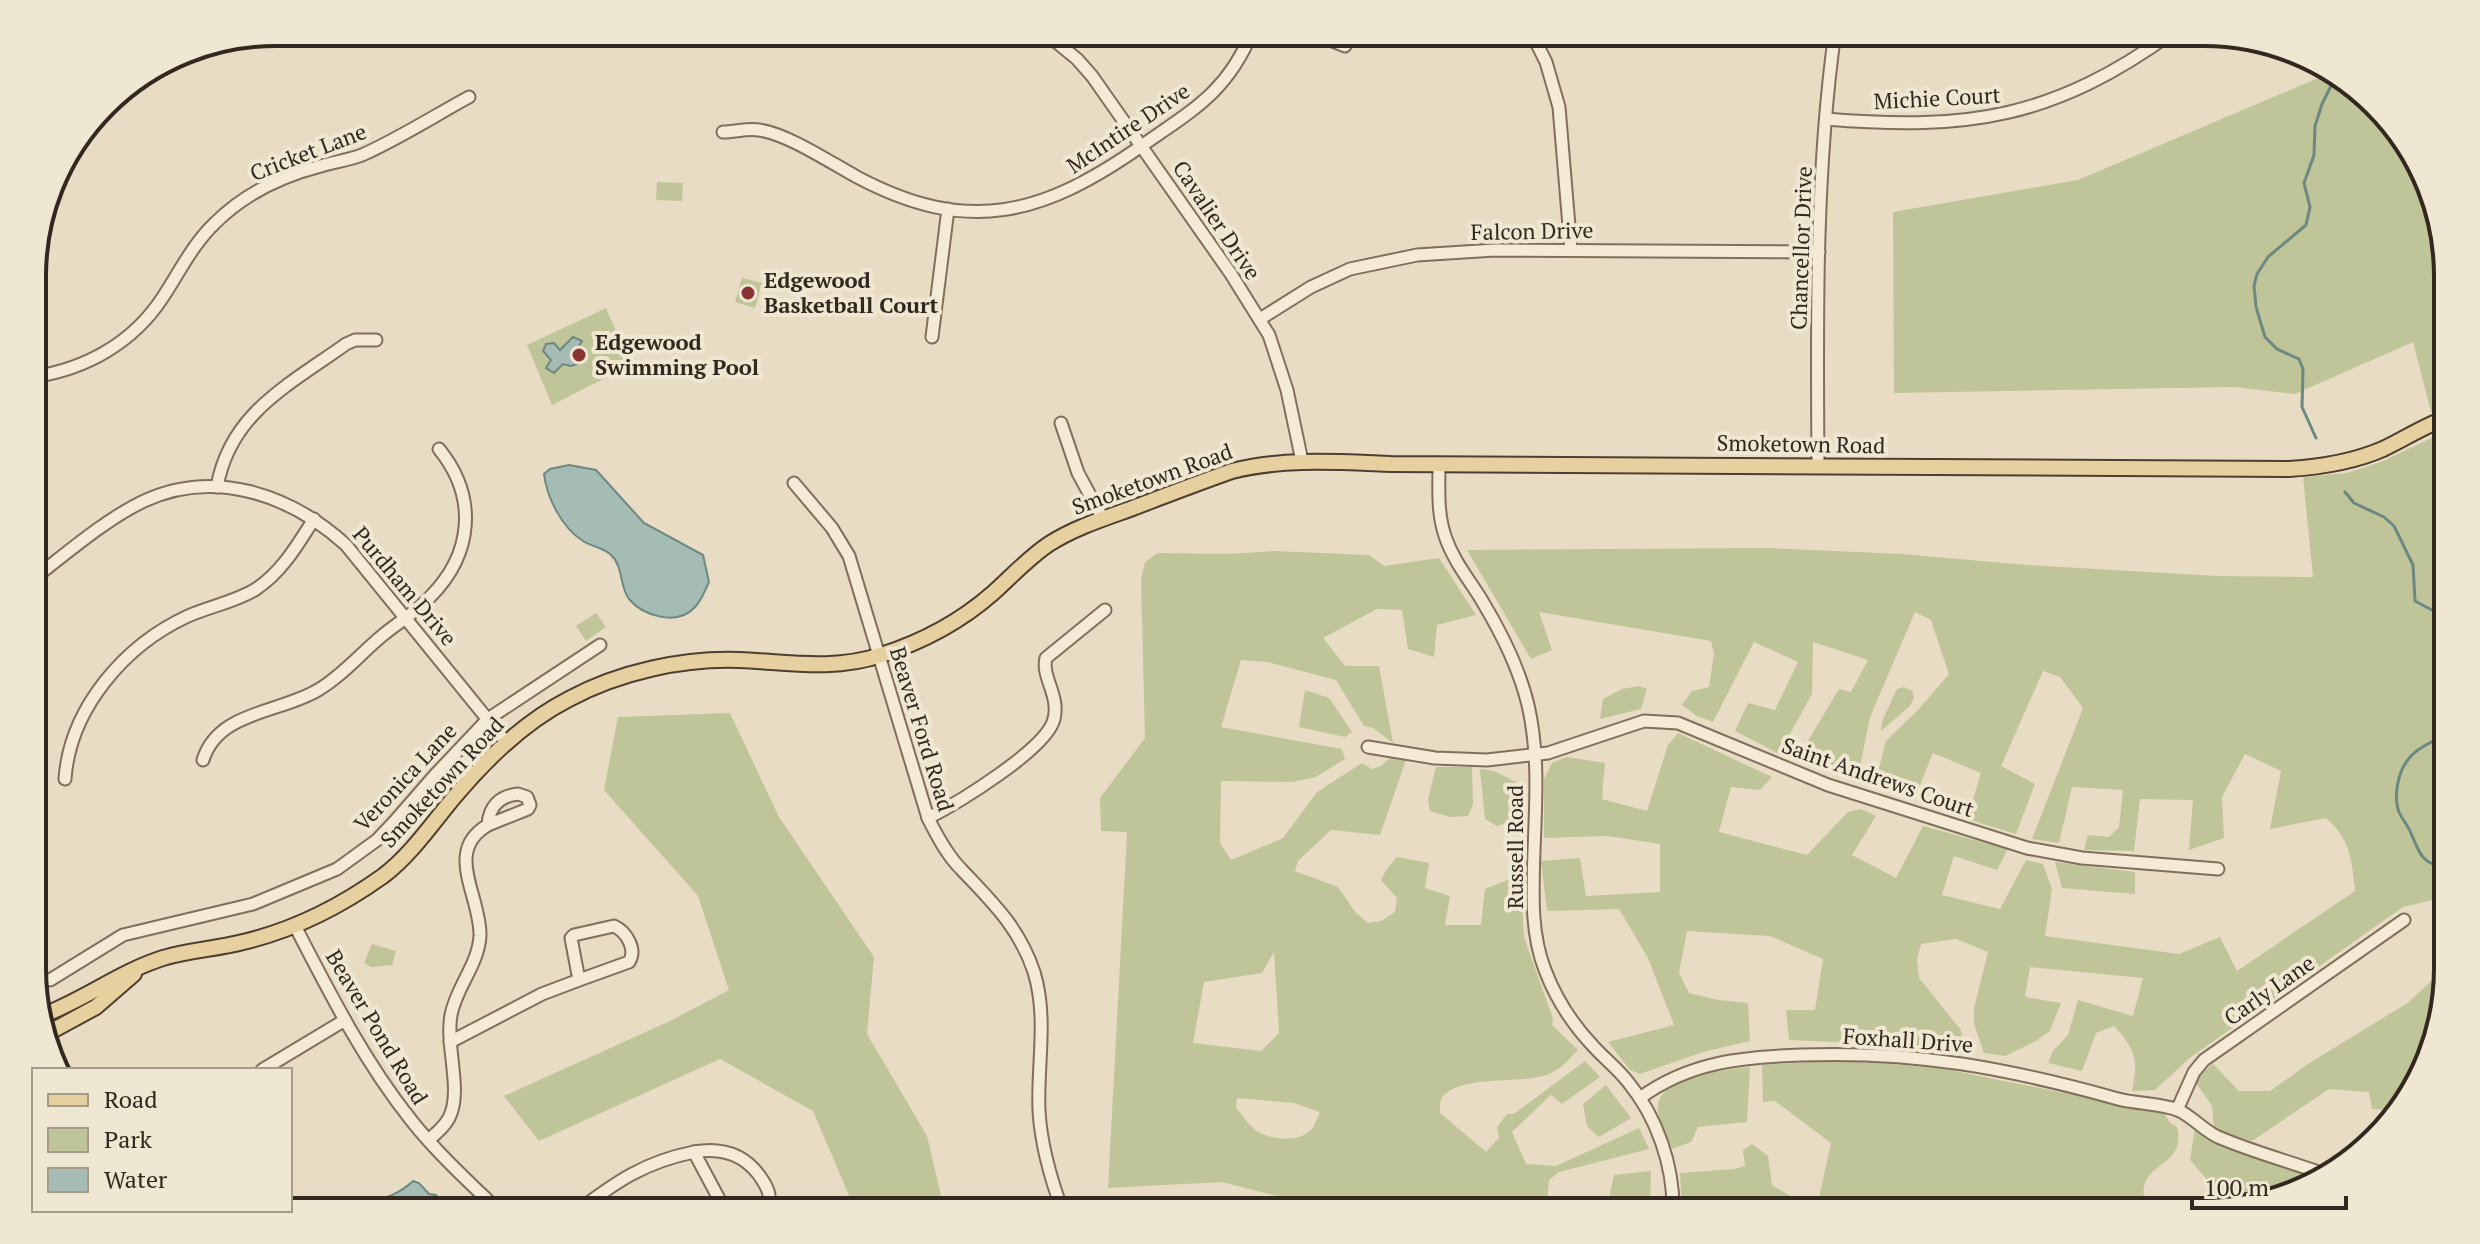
<svg xmlns="http://www.w3.org/2000/svg" width="2480" height="1244" font-family="'PT Serif',serif">
<rect width="100%" height="100%" fill="#e8ddc4"/>
<!-- green -->
<g fill="#c0c499" fill-rule="evenodd">
<polygon points="2330,73 2407,140 2446,245 2446,408 2431,412 2413,342 2295,394 2234,387 1894,393 1893,212 2078,180"/>
<polygon points="657,182 683,183 682,201 656,200"/>
<polygon points="742,278 762,283 755,308 735,302"/>
<polygon points="606,308 631,365 552,405 527,345"/>
<path d="M2446 431 2448 902 2446 897 2403 907 2191 1057 2155 1090 2132 1091C2138 1060 2137 1051 2114 1026L2096 1033 2082 1071 2048 1063 2053 1051 2068 1035 2078 1000 2133 1016 2143 978 2030 967 2025 997 2061 1003 2050 1031 2036 1041 2005 1056 1984 1053 1974 1024V1008L1988 952 1956 939 1921 944 1917 959 1919 978 1961 1030 1964 1048 1789 1040 1786 1010H1815L1823 959 1770 936 1687 931 1679 973 1689 993 1718 1000 1748 1003 1750 1041 1703 1052 1640 1074 1630 1070 1608 1042 1674 1025 1648 958 1619 909 1547 911 1541 861 1580 858 1586 896 1660 892V844L1607 836 1544 838V779L1552 763 1567 757 1605 763 1602 799 1647 811 1668 745 1678 733 1772 777 1760 790 1731 787 1719 832 1807 855 1848 812 1861 809 1876 816 1852 855 1896 878 1923 826 2008 849 1997 870 1954 856 1942 895 2000 909 2026 860 2043 864 2052 889 2045 936 2179 954 2220 937 2237 971 2355 891C2352 861 2350 838 2326 818L2270 829 2281 771 2245 754 2222 797 2224 838 2189 850 2193 800 2140 799 2134 851 2084 850 2088 835 2109 837 2119 827 2123 790 2072 787 2059 843 2032 839 2083 708 2060 677 2043 671 2001 766 2035 784 2016 834 1967 819 1981 773 1933 753 1914 800 1874 787 1886 741 1919 709 1949 674 1931 620 1915 612 1870 717 1857 782 1796 761 1839 689 1851 692 1868 660 1813 642 1812 694 1779 754 1735 731 1748 703 1775 710 1798 662 1754 642 1713 722 1697 716 1682 705 1692 691 1709 687 1714 654 1711 641 1539 612 1552 650 1531 659 1467 550 1766 548 1902 554 2027 565 2217 576 2313 577 2303 477 2347 473 2381 462Z"/>
<path d="M1274 551 1369 555 1384 566 1439 558 1476 615 1437 625 1434 657 1408 649 1402 610 1377 609 1323 638 1345 666H1379L1393 743 1373 728 1364 726 1336 680 1267 662 1241 660 1221 727 1342 749 1345 759 1316 777 1292 782 1221 781 1220 843 1231 860 1283 838 1317 792 1362 763 1372 769 1381 766 1391 757 1406 760 1380 835 1331 830 1298 861 1295 871 1338 887 1356 913 1368 923 1381 921 1395 912 1397 898 1381 880 1386 870 1397 857 1429 863 1425 888 1450 896 1445 925H1481L1485 889 1520 875 1524 937 1553 1019 1552 1025 1578 1050C1568 1061 1558 1072 1543 1076 1517 1083 1463 1076 1444 1095 1439 1100 1440 1107 1440 1113L1486 1152 1499 1138 1497 1127 1507 1114H1514L1585 1061 1600 1077 1562 1104 1551 1095 1512 1132 1526 1164 1556 1166 1639 1128 1649 1149 1559 1172 1549 1180 1546 1212H1448L1433 1200 1420 1212H1340L1222 1182 1108 1188 1127 832 1101 831 1100 798 1145 738 1141 579 1145 562 1158 553 1228 554ZM1274 952 1279 1033 1261 1051 1193 1043 1204 982 1262 973ZM1237 1098 1294 1103 1320 1112C1318 1117 1315 1124 1312 1129 1299 1144 1266 1140 1253 1128 1246 1122 1242 1114 1236 1108Z"/>
<polygon points="596,613 606,627 586,641 576,626"/>
<polygon points="1639,686 1647,689 1641,709 1600,719 1603,699 1622,689"/>
<polygon points="1904,687 1912,691 1914,698 1910,706 1881,731 1882,721 1897,689"/>
<polygon points="1305,690 1329,698 1352,732 1345,737 1299,727"/>
<polygon points="730,713 779,817 874,957 867,1034 927,1136 945,1212 856,1212 813,1111 720,1059 539,1141 504,1096 670,1021 729,990 698,896 604,790 618,717"/>
<polygon points="1436,767 1472,767 1473,805 1468,816 1450,817 1430,811 1428,800"/>
<polygon points="1480,769 1494,771 1524,786 1524,818 1497,826 1485,819"/>
<polygon points="2055,862 2135,872 2135,894 2062,888"/>
<polygon points="372,944 396,951 392,965 371,967 364,963"/>
<polygon points="2448,965 2423,1075 2393,1110 2372,1109 2369,1092 2329,1089 2252,1141 2214,1130 2212,1106 2194,1080 2213,1064 2239,1091 2270,1091 2308,1064 2409,1002"/>
<path d="M1843 1060 1940 1068 2164 1113 2170 1123 2177 1127C2188 1174 2127 1158 2148 1212H1682L1680 1173 1735 1169 1745 1166 1743 1150 1752 1144 1768 1156 1772 1185 1797 1200 1819 1198 1831 1143 1775 1101 1763 1102 1762 1065Z"/>
<path d="M1750 1067 1747 1122 1698 1127 1691 1142 1672 1149C1667 1136 1657 1121 1658 1107 1660 1074 1726 1070 1750 1067Z"/>
<polygon points="1606,1085 1631,1118 1599,1137 1587,1126 1583,1104"/>
<polygon points="2195,1128 2213,1142 2319,1178 2219,1211 2192,1212 2217,1191 2190,1160"/>
<polygon points="1651,1171 1650,1206 1607,1208 1614,1175"/>
</g>
<!-- water -->
<g fill="#a5bcb5" stroke="#6d8881" stroke-width="2">
<polygon points="573,337 582,341 575,353 577,364 571,366 563,364 554,373 546,368 551,360 543,351 546,344 554,343 560,350"/>
<path d="M569 465 596 470 644 523 703 555 709 582C705 590 701 602 694 608 677 626 643 616 629 599 619 586 624 566 610 554 603 548 591 546 583 541 562 528 547 498 544 474L550 469Z"/>
<path d="M413 1181 419 1183 429 1194 436 1195 441 1203 438 1209 431 1212H340C365 1198 389 1204 413 1181Z"/>
</g>
<g fill="none" stroke-linecap="round" stroke-linejoin="round">
<!-- stream -->
<g stroke="#6d8881" stroke-width="3">
<polyline points="2316,438 2302,407 2303,369 2299,359 2277,349 2265,337 2256,307 2254,286 2257,274 2268,257 2306,225 2310,207 2304,183 2314,155 2315,126 2322,104 2335,78"/>
<polyline points="2345,492 2354,503 2384,517 2394,526 2413,565 2415,601 2447,618"/>
<path d="M2447 732C2434 743 2417 746 2407 761 2398 773 2394 795 2398 809 2400 817 2407 824 2410 831 2420 853 2420 864 2448 868"/>
</g>
<defs>
<g id="minor">
<polyline points="1044,32 1077,59 1092,76 1231,274 1269,335 1287,390 1302,461"/>
<polyline points="1310,32 1345,46"/>
<polyline points="1531,32 1546,62 1559,107 1571,250"/>
<path d="M1826 119C1969 131 2054 118 2173 32"/>
<path d="M723 132C735 132 747 128 759 130 788 134 831 163 857 177 968 236 1042 215 1140 147 1191 111 1227 93 1252 32"/>
<polyline points="1260,319 1311,287 1350,269 1417,255 1495,250 1819,252"/>
<polyline points="932,337 948,209"/>
<path d="M33 377C86 369 133 343 163 297 180 271 193 244 215 223 244 194 282 176 321 166 334 162 349 160 362 155 398 139 434 116 469 97"/>
<polyline points="1061,423 1078,473 1103,519"/>
<path d="M1439 464C1439 489 1437 512 1445 536 1453 560 1468 578 1481 599 1501 632 1519 667 1528 705 1539 752 1536 802 1534 850 1533 890 1530 932 1545 970 1556 999 1573 1025 1594 1047 1605 1059 1618 1069 1628 1082 1657 1117 1674 1166 1673 1212"/>
<path d="M1818 466C1817 322 1815 175 1835 32"/>
<path d="M794 483 832 528 849 556 928 818C937 836 947 855 961 869 992 902 1019 927 1034 972 1048 1018 1037 1064 1039 1111 1041 1145 1051 1180 1063 1212"/>
<path d="M217 487C230 413 289 385 346 344L355 340H376"/>
<path d="M33 579C67 553 106 519 144 501 215 468 291 495 346 545L506 742"/>
<polyline points="1368,747 1435,758 1487,760 1548,753 1644,721 1678,723 1828,785 2027,848 2082,858 2218,869"/>
<path d="M203 760C218 711 280 713 318 690 342 676 361 653 383 635 399 622 416 612 430 597 473 554 478 497 439 449"/>
<path d="M65 779C70 708 125 645 188 616 211 606 235 602 256 589 282 572 298 544 314 519"/>
<path d="M518 794 527 797 530 805 528 809 488 825C489 806 500 796 518 794Z"/>
<path d="M928 818C956 804 1047 749 1054 719 1060 695 1041 677 1046 658L1105 610"/>
<path d="M295 926C329 992 364 1061 411 1120 437 1153 469 1182 500 1212"/>
<path d="M614 926C627 932 637 950 629 962L579 980 571 938 574 935Z"/>
<polyline points="50,980 123,935 253,904 337,869 377,840 394,822 435,775 488,719 600,645"/>
<polyline points="450,1042 542,994 579,980"/>
<polyline points="262,1070 345,1020"/>
<path d="M1640 1098C1689 1062 1742 1057 1801 1055 1917 1051 2007 1068 2118 1099 2137 1104 2159 1103 2178 1110 2193 1117 2203 1130 2218 1137 2253 1152 2291 1162 2327 1175"/>
<polyline points="2177,1110 2194,1072 2204,1060 2404,920"/>
<path d="M428 1140C436 1134 444 1127 449 1118 463 1091 445 1046 451 1015 456 987 478 966 480 936 481 896 443 851 488 825"/>
<path d="M576 1212C616 1182 644 1162 694 1152"/>
<path d="M726 1212 694 1152C723 1147 747 1155 763 1181 768 1189 771 1196 768 1205L755 1212"/>
</g>
<g id="major">
<path d="M41 1016C84 1000 119 972 163 958 189 950 217 949 243 942 294 930 341 906 383 876 412 854 433 822 456 795 488 757 524 722 569 699 619 672 683 658 739 660 788 662 833 671 881 655 922 642 960 622 993 593 1011 577 1028 558 1049 544 1074 528 1102 519 1130 509 1164 496 1198 483 1232 471 1284 458 1337 462 1391 464L2289 469C2321 467 2353 462 2383 449 2404 439 2424 426 2446 418"/>
<polyline points="48,1033 96,1007 134,974"/>
</g>
</defs>
<!-- minor casing -->
<use href="#minor" stroke="#806f5c" stroke-width="15"/>
<!-- major casing -->
<use href="#major" stroke="#4e3e30" stroke-width="18"/>
<!-- minor -->
<use href="#minor" stroke="#f4ead6" stroke-width="11"/>
<!-- major -->
<use href="#major" stroke="#e7d09f" stroke-width="14"/>
</g>
<!-- markers -->
<g fill="#883435" stroke="#f0e7d2" stroke-width="3">
<circle cx="748" cy="293" r="8"/>
<circle cx="579" cy="355" r="8"/>
</g>
<g text-anchor="middle" stroke-width="8" stroke-linejoin="round" paint-order="stroke">
<!-- street labels -->
<g font-size="22" fill="#32281f" stroke="#f0e7d2">
<text transform="translate(1937 98) rotate(-3)" y="8">Michie Court</text>
<text transform="translate(1128 128) rotate(-34)" y="8">McIntire Drive</text>
<text transform="translate(308 152) rotate(-21)" y="8">Cricket Lane</text>
<text transform="translate(1217 220) rotate(56)" y="8">Cavalier Drive</text>
<text transform="translate(1532 231) rotate(-1)" y="8">Falcon Drive</text>
<text transform="translate(1801 248) rotate(-88)" y="8">Chancellor Drive</text>
<text transform="translate(1801 444) rotate(1)" y="8">Smoketown Road</text>
<text transform="translate(1152 479) rotate(-20)" y="8">Smoketown Road</text>
<text transform="translate(405 586) rotate(50)" y="8">Purdham Drive</text>
<text transform="translate(922 729) rotate(73)" y="8">Beaver Ford Road</text>
<text transform="translate(405 777) rotate(-47)" y="8">Veronica Lane</text>
<text transform="translate(1878 777) rotate(19)" y="8">Saint Andrews Court</text>
<text transform="translate(442 782) rotate(-47)" y="8">Smoketown Road</text>
<text transform="translate(1515 847) rotate(-90)" y="8">Russell Road</text>
<text transform="translate(2269 990) rotate(-35)" y="8">Carly Lane</text>
<text transform="translate(377 1027) rotate(59)" y="8">Beaver Pond Road</text>
<text transform="translate(1908 1040) rotate(4)" y="8">Foxhall Drive</text>
</g>
<!-- poi labels -->
<g font-size="22" font-weight="bold" fill="#32281f" stroke="#f0e7d2" text-anchor="start">
<text x="764" y="288">Edgewood<tspan x="764" dy="25">Basketball Court</tspan></text>
<text x="595" y="350">Edgewood<tspan x="595" dy="25">Swimming Pool</tspan></text>
</g>
</g>
<!-- crop -->
<path d="M0 0H2480V1244H0ZM276 46H2204A230 230 0 0 1 2434 276V968A230 230 0 0 1 2204 1198H276A230 230 0 0 1 46 968V276A230 230 0 0 1 276 46Z" fill="#f0e7d2" fill-rule="evenodd"/>
<path fill="none" stroke="#32281f" stroke-width="4" d="M276 46H2204A230 230 0 0 1 2434 276V968A230 230 0 0 1 2204 1198H276A230 230 0 0 1 46 968V276A230 230 0 0 1 276 46Z"/>
<!-- legend -->
<rect x="32" y="1068" width="260" height="144" fill="#f0e7d2" stroke="#a49b8a" stroke-width="2"/>
<rect x="48" y="1094" width="40" height="12" fill="#e7d09f" stroke="#a49b8a" stroke-width="2"/>
<text x="104" y="1108" font-size="24" fill="#32281f">Road</text>
<rect x="48" y="1128" width="40" height="24" fill="#c0c499" stroke="#a49b8a" stroke-width="2"/>
<text x="104" y="1148" font-size="24" fill="#32281f">Park</text>
<rect x="48" y="1168" width="40" height="24" fill="#a5bcb5" stroke="#a49b8a" stroke-width="2"/>
<text x="104" y="1188" font-size="24" fill="#32281f">Water</text>
<!-- scale -->
<path d="M2192 1196v12h154v-12" fill="none" stroke="#32281f" stroke-width="4"/>
<text x="2204" y="1196" font-size="24" fill="#32281f" stroke="#f0e7d2" stroke-width="6" paint-order="stroke">100 m</text>
</svg>
